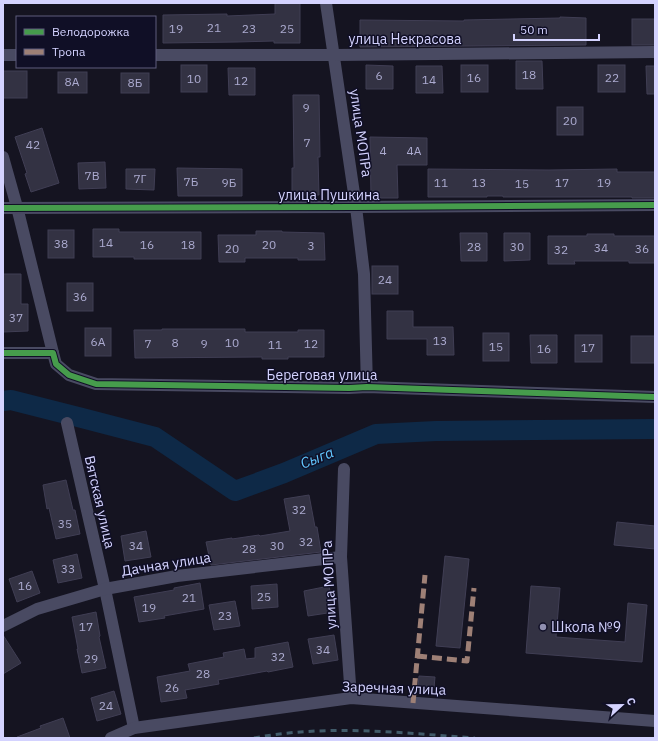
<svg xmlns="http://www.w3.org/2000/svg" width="658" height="741" font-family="'IBM Plex Sans',sans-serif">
<rect width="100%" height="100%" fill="#151421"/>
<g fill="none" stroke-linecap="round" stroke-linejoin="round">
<!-- river -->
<polyline stroke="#0e2947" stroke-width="20" points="3,401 11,400 82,418 155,437 235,491 284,473 376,434 436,431 655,429"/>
</g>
<!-- building -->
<g fill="#333243" stroke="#403e54">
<polygon points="275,3 300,3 300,43 274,43 274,41 237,42 163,43 163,15 227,14 227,16 275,14"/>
<polygon points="560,17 586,18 586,45 360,47 360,20 464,21 464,20 560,18"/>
<rect x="632" y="19" width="23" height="26"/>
<polygon points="516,61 542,61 543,89 516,89"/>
<rect x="181" y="65" width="26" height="27"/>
<polygon points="366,65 393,66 393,89 366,89"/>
<rect x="461" y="65" width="27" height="27"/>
<rect x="598" y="65" width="27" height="27"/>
<polygon points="416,66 442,66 443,93 416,93"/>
<polygon points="646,66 655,66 655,94 647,94"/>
<polygon points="228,68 255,68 255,95 229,95"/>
<rect x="3" y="71" width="24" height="27"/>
<rect x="58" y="72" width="29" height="21"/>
<rect x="121" y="73" width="28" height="20"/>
<polygon points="293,95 319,95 320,157 318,157 319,195 292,195 292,168 294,168"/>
<rect x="557" y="107" width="26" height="28"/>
<polygon points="42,128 59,183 31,192 25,174 27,173 15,137"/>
<polygon points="370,137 427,138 427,165 397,165 398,198 371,198"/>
<polygon points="105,162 106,188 79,189 78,163"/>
<polygon points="177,168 242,169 242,196 178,196"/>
<polygon points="126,169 155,169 154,190 126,189"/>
<polygon points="428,169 549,170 617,169 617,172 655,172 655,198 632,198 632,197 503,197 503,196 487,196 487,197 428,197"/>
<polygon points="93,229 119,229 119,232 201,232 201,259 134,259 134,257 93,257"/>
<rect x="48" y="230" width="26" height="28"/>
<polygon points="256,231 282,231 282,232 324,233 325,260 298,260 298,258 245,258 245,262 219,262 218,235 256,235"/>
<polygon points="460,233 487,233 487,261 461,261"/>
<polygon points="504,233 530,233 530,260 504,261"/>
<polygon points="587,234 614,234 614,236 655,236 655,263 629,263 629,261 574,261 575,264 548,264 548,236 587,236"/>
<rect x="372" y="266" width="26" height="28"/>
<polygon points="3,274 21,274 21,304 28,304 28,331 3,332"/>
<rect x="67" y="283" width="26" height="28"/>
<polygon points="387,311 413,311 413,327 453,327 454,355 427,355 427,339 387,339"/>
<rect x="85" y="328" width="26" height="28"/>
<polygon points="162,329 245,329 245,332 298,332 298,330 324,330 324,357 288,357 288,359 262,359 262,357 135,358 134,330 162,330"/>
<rect x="483" y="333" width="26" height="28"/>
<polygon points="530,335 557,335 557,363 531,363"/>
<rect x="575" y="335" width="27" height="27"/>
<rect x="631" y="336" width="24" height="27"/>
<polygon points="66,480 73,510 75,510 80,534 56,539 49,508 47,509 43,485"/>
<polygon points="309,495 315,527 317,527 321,552 211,565 206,542 232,538 232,539 259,535 260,536 290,531 284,499"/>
<polygon points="617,522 655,526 655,549 614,545"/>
<polygon points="146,531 151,557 125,561 121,536"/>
<polygon points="77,554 82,578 58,583 53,560"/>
<polygon points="445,556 469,559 460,648 436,646"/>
<polygon points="32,571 40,593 17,602 9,579"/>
<polygon points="200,583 204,609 164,616 165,618 139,622 134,597 174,590 174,588"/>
<polygon points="277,584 278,607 252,609 251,586"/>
<polygon points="329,586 334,612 308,616 304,591"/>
<polygon points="531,586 560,588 556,637 625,642 628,603 647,605 642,662 526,653"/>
<polygon points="235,601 240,626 214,630 209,605"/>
<polygon points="96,612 100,636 99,637 106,668 82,673 77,649 78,649 72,617"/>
<polygon points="3,635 21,663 3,674"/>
<polygon points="334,635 338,660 313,664 308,639"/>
<polygon points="288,642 293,667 268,672 267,671 218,680 219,684 185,690 187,698 161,702 157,677 190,671 188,664 224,657 223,653 244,649 246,659 255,658 255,648"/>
<polygon points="419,676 435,677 434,688 418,687"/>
<polygon points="114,691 121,714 97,721 91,698"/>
<polygon points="63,718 70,738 17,738 17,737 41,728 40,726"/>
</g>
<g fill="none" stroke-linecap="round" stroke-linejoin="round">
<!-- street -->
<g stroke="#494a62" stroke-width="12">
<polyline points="326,3 356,207 364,274 367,387"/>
<polyline points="3,55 17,55"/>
<polyline points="155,55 335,55 655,52"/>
<polyline points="3,157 17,207 53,353"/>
<polyline points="3,208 356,207 655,205"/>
<polyline points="3,353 53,353 56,364 69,375 96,384 349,388 367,387 655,397"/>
<polyline points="67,423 105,589 134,728"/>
<polyline points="344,469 341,557 351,698"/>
<polyline points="3,626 37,609 105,589 177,576 341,557"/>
<polyline points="111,738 134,728 351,698 655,721"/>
</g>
<!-- rail -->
<path stroke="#415b6a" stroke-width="3" stroke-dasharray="6 5" stroke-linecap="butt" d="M254 738C327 724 402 733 475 738"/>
<!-- quiet -->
<g stroke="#9e8076" stroke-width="5" stroke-dasharray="10 5" stroke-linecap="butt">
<polyline points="417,656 467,661 474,588"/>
<polyline points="413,703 425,575"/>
</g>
<defs>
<g id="cycleway">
<polyline points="3,208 356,207 655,205"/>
<polyline points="3,353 53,353 56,364 69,375 96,384 349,388 367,387 655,397"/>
</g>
</defs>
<!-- cycleway casing -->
<use href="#cycleway" stroke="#100f26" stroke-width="8"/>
<!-- cycleway -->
<use href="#cycleway" stroke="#469c4c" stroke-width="6"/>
</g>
<!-- markers -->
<circle fill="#9190b1" stroke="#100f26" stroke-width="1.5" cx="543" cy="627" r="4"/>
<g text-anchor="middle" stroke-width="3" stroke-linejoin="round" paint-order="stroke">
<!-- number labels -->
<g font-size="12" fill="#acabd0">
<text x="214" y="32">21</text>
<text x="176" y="33">19</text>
<text x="249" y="33">23</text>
<text x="287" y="33">25</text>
<text x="529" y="79">18</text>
<text x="379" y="80">6</text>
<text x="474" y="82">16</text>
<text x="612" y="82">22</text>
<text x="194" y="83">10</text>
<text x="429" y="84">14</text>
<text x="241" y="85">12</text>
<text x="72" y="86">8А</text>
<text x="135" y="87">8Б</text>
<text x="306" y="112">9</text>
<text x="570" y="125">20</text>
<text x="307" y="147">7</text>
<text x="33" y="149">42</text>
<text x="383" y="155">4</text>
<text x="414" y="155">4А</text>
<text x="92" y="180">7В</text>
<text x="140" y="183">7Г</text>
<text x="191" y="186">7Б</text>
<text x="229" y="187">9Б</text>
<text x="441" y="187">11</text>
<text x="479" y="187">13</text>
<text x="562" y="187">17</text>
<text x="604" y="187">19</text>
<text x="522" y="188">15</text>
<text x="106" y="247">14</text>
<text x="61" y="248">38</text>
<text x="147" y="249">16</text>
<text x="188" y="249">18</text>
<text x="269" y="249">20</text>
<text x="311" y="250">3</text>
<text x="474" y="251">28</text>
<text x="517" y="251">30</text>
<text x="601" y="252">34</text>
<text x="232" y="253">20</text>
<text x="642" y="253">36</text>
<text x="561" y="254">32</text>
<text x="385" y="284">24</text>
<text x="80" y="301">36</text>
<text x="16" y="322">37</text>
<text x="440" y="345">13</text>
<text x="98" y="346">6А</text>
<text x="175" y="347">8</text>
<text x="232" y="347">10</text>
<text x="148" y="348">7</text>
<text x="204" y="348">9</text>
<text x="311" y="348">12</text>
<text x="275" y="349">11</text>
<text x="496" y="351">15</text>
<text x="588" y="352">17</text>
<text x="544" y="353">16</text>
<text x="299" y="514">32</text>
<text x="65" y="528">35</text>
<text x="306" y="546">32</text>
<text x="136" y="550">34</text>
<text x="277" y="550">30</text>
<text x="249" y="553">28</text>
<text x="68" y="573">33</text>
<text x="25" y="590">16</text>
<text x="264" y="601">25</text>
<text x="189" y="602">21</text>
<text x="149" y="612">19</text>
<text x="225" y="620">23</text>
<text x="86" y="631">17</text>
<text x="323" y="654">34</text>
<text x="278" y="661">32</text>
<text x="91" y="663">29</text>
<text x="203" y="678">28</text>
<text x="172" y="692">26</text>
<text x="106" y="710">24</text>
</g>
<!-- street labels -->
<g font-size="14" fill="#d4d3ff" stroke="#100f26">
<text x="405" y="44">улица Некрасова</text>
<text transform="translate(361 133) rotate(82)" y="5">улица МОПРа</text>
<text x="329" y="200">улица Пушкина</text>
<text x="322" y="380">Береговая улица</text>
<text transform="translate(100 502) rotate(77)" y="5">Вятская улица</text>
<text transform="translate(166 564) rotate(-9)" y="5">Дачная улица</text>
<text transform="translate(329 585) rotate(-93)" y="5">улица МОПРа</text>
<text transform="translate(394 688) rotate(2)" y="5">Заречная улица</text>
</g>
<!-- poi labels -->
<g font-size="14" fill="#d4d3ff" stroke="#100f26" text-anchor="start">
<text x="551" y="632">Школа №9</text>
</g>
<!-- water labels -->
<g font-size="15" font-style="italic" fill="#61c7ff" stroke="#100f26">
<text transform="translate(317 458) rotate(-22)" y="5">Сыга</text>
</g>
</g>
<!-- border -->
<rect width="658" height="741" fill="none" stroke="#d4d3ff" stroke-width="8"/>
<!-- legend -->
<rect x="16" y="16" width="140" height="52" fill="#100f26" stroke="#5e5d7d"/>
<rect x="24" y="29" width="20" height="6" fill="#469c4c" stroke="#5e5d7d"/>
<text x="52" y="36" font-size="12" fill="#d4d3ff">Велодорожка</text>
<rect x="24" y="49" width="20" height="6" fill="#9e8076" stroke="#5e5d7d"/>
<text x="52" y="56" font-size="12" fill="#d4d3ff">Тропа</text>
<!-- north arrow -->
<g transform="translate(622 705) rotate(68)" stroke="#100f26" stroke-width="3" paint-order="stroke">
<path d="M0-3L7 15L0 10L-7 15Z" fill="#d4d3ff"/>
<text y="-6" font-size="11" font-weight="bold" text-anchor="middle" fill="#d4d3ff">С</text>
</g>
<!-- scale -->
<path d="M514 34v6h85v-6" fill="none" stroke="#d4d3ff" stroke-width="2"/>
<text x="520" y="34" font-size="12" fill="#d4d3ff" stroke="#100f26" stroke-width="3" paint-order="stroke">50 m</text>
</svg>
